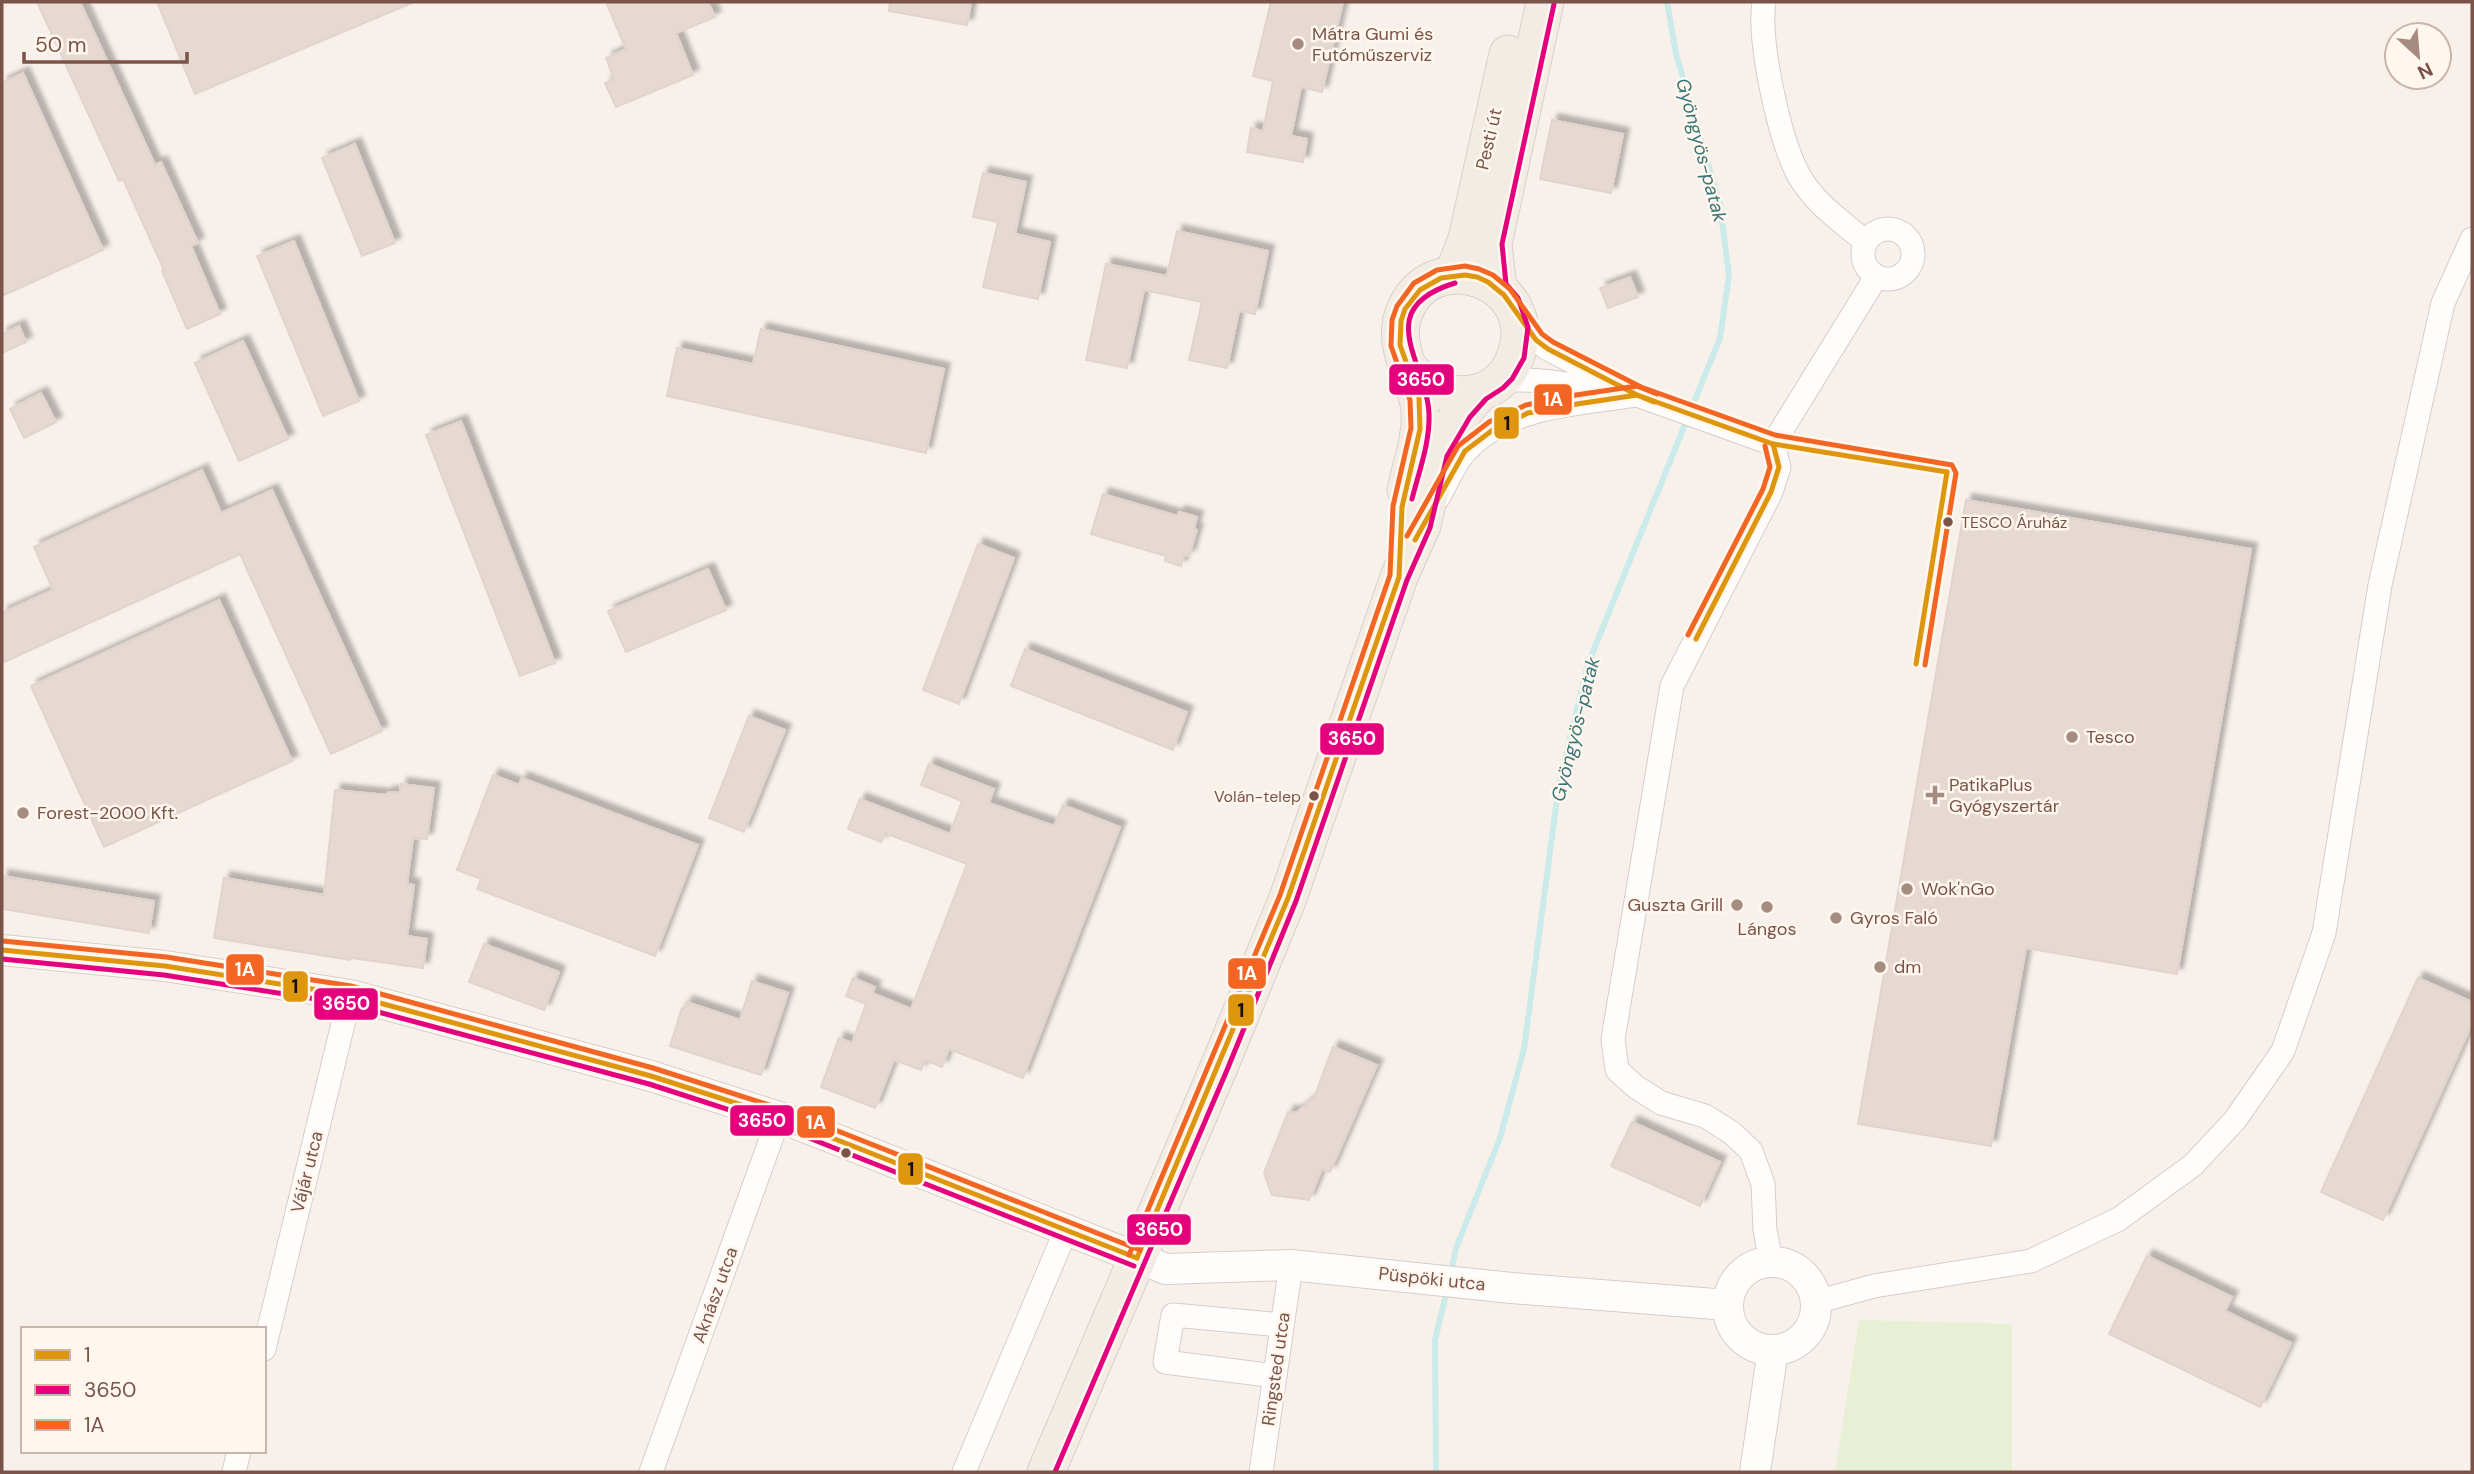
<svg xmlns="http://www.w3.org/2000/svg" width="2474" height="1474" font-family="'DM Sans',sans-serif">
<defs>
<filter id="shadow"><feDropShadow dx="6" dy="-6" stdDeviation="2" flood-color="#0004"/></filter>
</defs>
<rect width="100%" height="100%" fill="#f8f1eb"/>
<!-- green -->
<polygon fill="#e7efd4" points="1859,1320 2012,1324 2012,1472 1835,1472"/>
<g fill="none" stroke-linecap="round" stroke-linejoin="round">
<!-- stream -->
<g stroke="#cbebea" stroke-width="6">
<polyline points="1451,1273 1456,1248 1500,1138 1524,1049 1559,784 1588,664 1720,338 1729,275 1720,205 1676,54 1667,2"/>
<polyline points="1436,1472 1435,1340 1447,1290"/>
</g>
</g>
<!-- building -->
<g fill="#e5d9d2" stroke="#e2d3cd" stroke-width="2" filter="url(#shadow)">
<polygon points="37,2 80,2 155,165 161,162 198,243 191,246 220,314 187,329 162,271 164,270 123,179 119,181"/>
<polygon points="157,2 414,2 195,94"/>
<polygon points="606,2 708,2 715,17 676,33 693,75 616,107 605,83 614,79 606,58 626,49"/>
<polygon points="890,2 971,2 967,25 889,11"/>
<polygon points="1271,2 1343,2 1322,92 1301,87 1291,136 1307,139 1303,162 1247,152 1251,128 1263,131 1273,81 1253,76"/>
<polygon points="23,73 103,250 2,296 2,83"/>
<polygon points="1552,120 1623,134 1611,193 1540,179"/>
<polygon points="355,144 395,243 362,256 322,158"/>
<polygon points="983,173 1026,182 1015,234 1050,242 1038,299 983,287 998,222 973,217"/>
<polygon points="1177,231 1268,251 1255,314 1239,311 1227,368 1189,360 1202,302 1144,290 1127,368 1086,360 1106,264 1167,276"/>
<polygon points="294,241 359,401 323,416 257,256"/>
<polygon points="1630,277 1638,297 1608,308 1600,288"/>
<polygon points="19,326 26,342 2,353 2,334"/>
<polygon points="761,329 944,369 926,453 667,396 677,348 753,364"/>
<polygon points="243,341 288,439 239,461 195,363"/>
<polygon points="41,393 56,422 24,438 10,409"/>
<polygon points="461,421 555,663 520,676 426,435"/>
<polygon points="202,470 221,513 272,490 382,731 331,754 240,554 2,663 2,613 53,590 34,547"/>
<polygon points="1103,494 1177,516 1179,512 1197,517 1194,529 1197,530 1189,556 1184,555 1181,566 1165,561 1166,556 1091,534"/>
<polygon points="1966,500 2251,549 2177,974 2026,948 1991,1146 1858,1124"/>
<polygon points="978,544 1014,558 959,704 923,690"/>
<polygon points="708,569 726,610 626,652 608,611"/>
<polygon points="219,600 292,761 104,847 31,686"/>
<polygon points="1025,649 1187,712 1173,750 1011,686"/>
<polygon points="749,716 785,730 744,832 709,818"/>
<polygon points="929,764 994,789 989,803 1054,826 1063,805 1120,827 1023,1078 949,1049 942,1067 925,1060 921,1070 894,1060 875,1108 821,1087 839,1038 852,1043 866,1004 846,996 853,978 875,987 872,993 911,1009 967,864 885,833 881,842 848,829 860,799 950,834 962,801 921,785"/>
<polygon points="493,775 519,785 522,778 698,845 655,956 477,889 481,879 457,870"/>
<polygon points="401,784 434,788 427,839 413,838 407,884 414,885 407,936 427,939 423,968 351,958 350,960 214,938 224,878 324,895 335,790 387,795 388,792 400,793"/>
<polygon points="2,876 154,901 149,933 2,909"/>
<polygon points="484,944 559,972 544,1010 469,982"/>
<polygon points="2418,978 2472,1002 2472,1024 2383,1220 2321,1192"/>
<polygon points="752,981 788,993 761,1075 670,1046 682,1008 684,1009 687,1002 740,1020"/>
<polygon points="1333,1047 1377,1065 1330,1172 1322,1169 1309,1200 1272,1195 1264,1173 1288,1112 1297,1112 1314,1098"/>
<polygon points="1632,1122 1720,1162 1700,1206 1611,1166"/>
<polygon points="2147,1256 2232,1297 2225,1311 2291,1343 2260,1407 2109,1334"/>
</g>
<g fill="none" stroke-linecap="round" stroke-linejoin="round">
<defs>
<g id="minor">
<path d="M1764 2C1758 42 1779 137 1798 174 1813 202 1842 222 1866 242"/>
<circle cx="1888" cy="254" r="25"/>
<polyline points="1519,318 1536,340 1548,349 1637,395 1773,444"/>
<path d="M1498 381C1538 377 1577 386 1617 392"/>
<path d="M1438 498C1447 483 1454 463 1466 451 1508 405 1580 404 1637 395"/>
<polyline points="1771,1262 1765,1230 1763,1184 1751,1151 1732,1133 1705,1116 1661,1103 1636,1087 1617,1070 1613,1039 1672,686 1771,492 1779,467 1773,444 1876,277"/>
<polyline points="1816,1302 1874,1286 2031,1261 2119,1219 2193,1165 2235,1120 2283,1051 2324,933 2380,585 2443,303 2472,239"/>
<polyline points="264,1349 350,995"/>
<polyline points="1275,1376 1165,1362 1173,1315 1282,1325"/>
<polyline points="234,1472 239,1451"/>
<polyline points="651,1472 779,1117"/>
<polyline points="964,1472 1066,1230"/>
<polyline points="1261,1472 1291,1265"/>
</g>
<g id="tertiary">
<polyline points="2,950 165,966 350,995 651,1076 779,1117 1166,1269 1291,1265 1512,1288 1728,1305"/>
<circle cx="1772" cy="1306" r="44"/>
<polyline points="1755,1472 1773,1350"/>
</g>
<g id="primary">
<polyline points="1453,275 1467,239 1508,54"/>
<polyline points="1498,288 1493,244 1545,2"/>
<path d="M1406 490C1411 465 1422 437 1420 411 1417 377 1391 348 1404 313 1431 241 1542 281 1516 355 1499 406 1439 405 1409 368"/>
<polyline points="1046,1472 1219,1067 1288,898 1399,577 1422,525 1439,453 1454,423 1480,392"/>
</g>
</defs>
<!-- minor casing -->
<use href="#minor" stroke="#d7cdc8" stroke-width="25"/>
<!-- tertiary casing -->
<use href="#tertiary" stroke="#d7cdc8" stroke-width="32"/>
<!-- primary casing -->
<use href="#primary" stroke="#dacec9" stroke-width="39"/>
<!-- minor -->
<use href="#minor" stroke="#fefdfc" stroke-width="23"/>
<!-- tertiary -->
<use href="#tertiary" stroke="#fefdfc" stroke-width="30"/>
<!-- primary -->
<use href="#primary" stroke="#f3ece5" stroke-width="37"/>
<defs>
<g id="bus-1">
<polyline points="1415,540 1465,451 1494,429 1528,413 1577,404 1637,395 1654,402"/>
<polyline points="1696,639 1771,492 1779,467 1773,444"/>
<polyline points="1916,664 1947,472"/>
<polyline points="2,950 165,966 350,995 651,1076 779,1117 1137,1258"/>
<polyline points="1137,1258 1288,898 1399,577 1402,507 1420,429 1419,398 1400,345 1401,321 1405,309 1420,290 1441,278 1465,275 1477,277 1488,282 1504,295 1536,340 1548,349 1637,395 1773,444 1947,472"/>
</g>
<g id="bus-2">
<path d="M1412 499C1419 471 1430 443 1429 414 1427 362 1370 309 1455 283"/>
<polyline points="2,959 164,975 348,1004 649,1084 776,1125 1134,1266"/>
<polyline points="1055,1472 1227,1070 1296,901 1407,580 1430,528 1447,456 1470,417 1486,399 1503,388 1512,379 1524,358 1528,327 1518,298 1506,284 1502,244 1554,4"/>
</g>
<g id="bus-3">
<polyline points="1407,536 1458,446 1489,422 1526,405 1576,395 1637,386 1657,394"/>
<polyline points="1688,635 1763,489 1770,467 1765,446"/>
<polyline points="3,941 166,957 351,986 653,1068 782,1109 1140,1250"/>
<polyline points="1129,1255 1280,895 1390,575 1393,506 1411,428 1410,400 1391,346 1392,320 1397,306 1414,283 1437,270 1465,266 1479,269 1493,275 1510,289 1542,334 1553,342 1641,387 1775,435 1952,465 1956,473 1925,665"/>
</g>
</defs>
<!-- bus-1 casing -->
<use href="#bus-1" stroke="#fff6ed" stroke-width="10"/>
<!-- bus-2 casing -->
<use href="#bus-2" stroke="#fff6ed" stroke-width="10"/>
<!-- bus-3 casing -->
<use href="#bus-3" stroke="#fff6ed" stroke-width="10"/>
<!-- bus-1 -->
<use href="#bus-1" stroke="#de960e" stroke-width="5"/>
<!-- bus-2 -->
<use href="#bus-2" stroke="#e5007d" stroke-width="5"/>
<!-- bus-3 -->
<use href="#bus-3" stroke="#f26522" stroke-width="5"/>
</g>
<!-- markers -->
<g fill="#a68b81" stroke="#fff6ed" stroke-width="2.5">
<circle cx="1298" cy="44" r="7"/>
<circle cx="2072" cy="737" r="7"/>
<path d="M1931.5 784.5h7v7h7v7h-7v7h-7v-7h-7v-7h7z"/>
<circle cx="23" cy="813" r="7"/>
<circle cx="1907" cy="889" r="7"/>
<circle cx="1737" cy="905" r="7"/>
<circle cx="1767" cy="907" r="7"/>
<circle cx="1836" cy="918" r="7"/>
<circle cx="1880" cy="967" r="7"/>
</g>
<g fill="#7a5448" stroke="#fff6ed" stroke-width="2.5">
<circle cx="1948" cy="522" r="6"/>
<circle cx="1314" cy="796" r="6"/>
<circle cx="846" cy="1153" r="6"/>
</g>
<g text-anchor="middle" stroke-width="5" stroke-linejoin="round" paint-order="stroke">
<!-- bus labels -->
<g font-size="16" fill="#7a5448" stroke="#fff6ed" text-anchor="start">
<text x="1961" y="528">TESCO Áruház</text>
<text x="1301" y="802" text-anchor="end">Volán-telep</text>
</g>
<!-- poi labels -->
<g font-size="18" fill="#7a5448" stroke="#fff6ed" text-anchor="start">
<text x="1312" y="40">Mátra Gumi és<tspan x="1312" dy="21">Futóműszerviz</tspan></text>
<text x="2086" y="743">Tesco</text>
<text x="1949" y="791">PatikaPlus<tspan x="1949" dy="21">Gyógyszertár</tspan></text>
<text x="37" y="819">Forest-2000 Kft.</text>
<text x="1921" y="895">Wok'nGo</text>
<text x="1723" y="911" text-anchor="end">Guszta Grill</text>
<text x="1850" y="924">Gyros Faló</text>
<text x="1767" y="935" text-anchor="middle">Lángos</text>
<text x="1894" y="973">dm</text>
</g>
<!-- street labels -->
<g font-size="18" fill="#7a5448" stroke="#fff6ed">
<text transform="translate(1489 139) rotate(-77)" y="6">Pesti út</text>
<text transform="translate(307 1172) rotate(-76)" y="6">Vájár utca</text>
<text transform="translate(1432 1279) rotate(6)" y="6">Püspöki utca</text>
<text transform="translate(715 1295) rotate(-70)" y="6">Aknász utca</text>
<text transform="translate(1276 1369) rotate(-82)" y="6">Ringsted utca</text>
</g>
<!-- water labels -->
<g font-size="19" font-style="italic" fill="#377679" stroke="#fff6ed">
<text transform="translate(1702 150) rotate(75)" y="7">Gyöngyös-patak</text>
<text transform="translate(1575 729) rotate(-76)" y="7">Gyöngyös-patak</text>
</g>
</g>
<g stroke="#fff6ed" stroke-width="2.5">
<rect x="1388" y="363" width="67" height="33" rx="7" fill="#e5007d"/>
<rect x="1533" y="383" width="40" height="33" rx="7" fill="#f26522"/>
<rect x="1493" y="406" width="27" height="34" rx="7" fill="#de960e"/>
<rect x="1319" y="722" width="66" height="34" rx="7" fill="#e5007d"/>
<rect x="225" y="953" width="40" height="33" rx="7" fill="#f26522"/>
<rect x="1227" y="957" width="40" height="33" rx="7" fill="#f26522"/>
<rect x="282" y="970" width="27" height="33" rx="7" fill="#de960e"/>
<rect x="313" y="987" width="66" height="34" rx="7" fill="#e5007d"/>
<rect x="1227" y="993" width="28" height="34" rx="7" fill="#de960e"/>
<rect x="729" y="1104" width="66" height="33" rx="7" fill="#e5007d"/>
<rect x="796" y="1105" width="40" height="34" rx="7" fill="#f26522"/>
<rect x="897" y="1152" width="27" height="34" rx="7" fill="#de960e"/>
<rect x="1126" y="1213" width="66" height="33" rx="7" fill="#e5007d"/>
</g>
<g font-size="19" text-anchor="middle" font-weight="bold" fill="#fff">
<text x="1421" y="386">3650</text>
<text x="1553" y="406">1A</text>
<text x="1352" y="745">3650</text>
<text x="245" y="976">1A</text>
<text x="1247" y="980">1A</text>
<text x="346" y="1010">3650</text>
<text x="762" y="1127">3650</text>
<text x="816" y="1129">1A</text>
<text x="1159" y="1236">3650</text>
</g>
<g font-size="19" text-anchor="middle" font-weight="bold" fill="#111">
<text x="1507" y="430">1</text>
<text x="295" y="993">1</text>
<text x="1241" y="1017">1</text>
<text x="911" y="1176">1</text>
</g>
<!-- border -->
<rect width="2474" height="1474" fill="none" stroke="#7a5448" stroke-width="7"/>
<!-- legend -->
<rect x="21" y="1327" width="245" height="126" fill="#fff6ed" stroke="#cab5ab" stroke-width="2"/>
<rect x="35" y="1350" width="35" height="10" fill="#de960e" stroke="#cab5ab" stroke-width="2"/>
<text x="84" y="1362" font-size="21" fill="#7a5448">1</text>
<rect x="35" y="1385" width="35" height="10" fill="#e5007d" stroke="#cab5ab" stroke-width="2"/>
<text x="84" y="1397" font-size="21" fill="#7a5448">3650</text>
<rect x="35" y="1420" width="35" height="10" fill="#f26522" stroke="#cab5ab" stroke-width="2"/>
<text x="84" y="1432" font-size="21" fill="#7a5448">1A</text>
<!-- north arrow -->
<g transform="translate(2418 56) rotate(154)"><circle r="33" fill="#fff6ed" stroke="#cab5ab" stroke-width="2"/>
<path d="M0-5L12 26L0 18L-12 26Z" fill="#a68b81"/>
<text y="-10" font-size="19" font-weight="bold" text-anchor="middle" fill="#7a5448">N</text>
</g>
<!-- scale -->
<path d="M24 52v10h163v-10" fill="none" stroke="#7a5448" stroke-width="3.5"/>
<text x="35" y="52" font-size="21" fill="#7a5448" stroke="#fff6ed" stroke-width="5" paint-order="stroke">50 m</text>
</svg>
